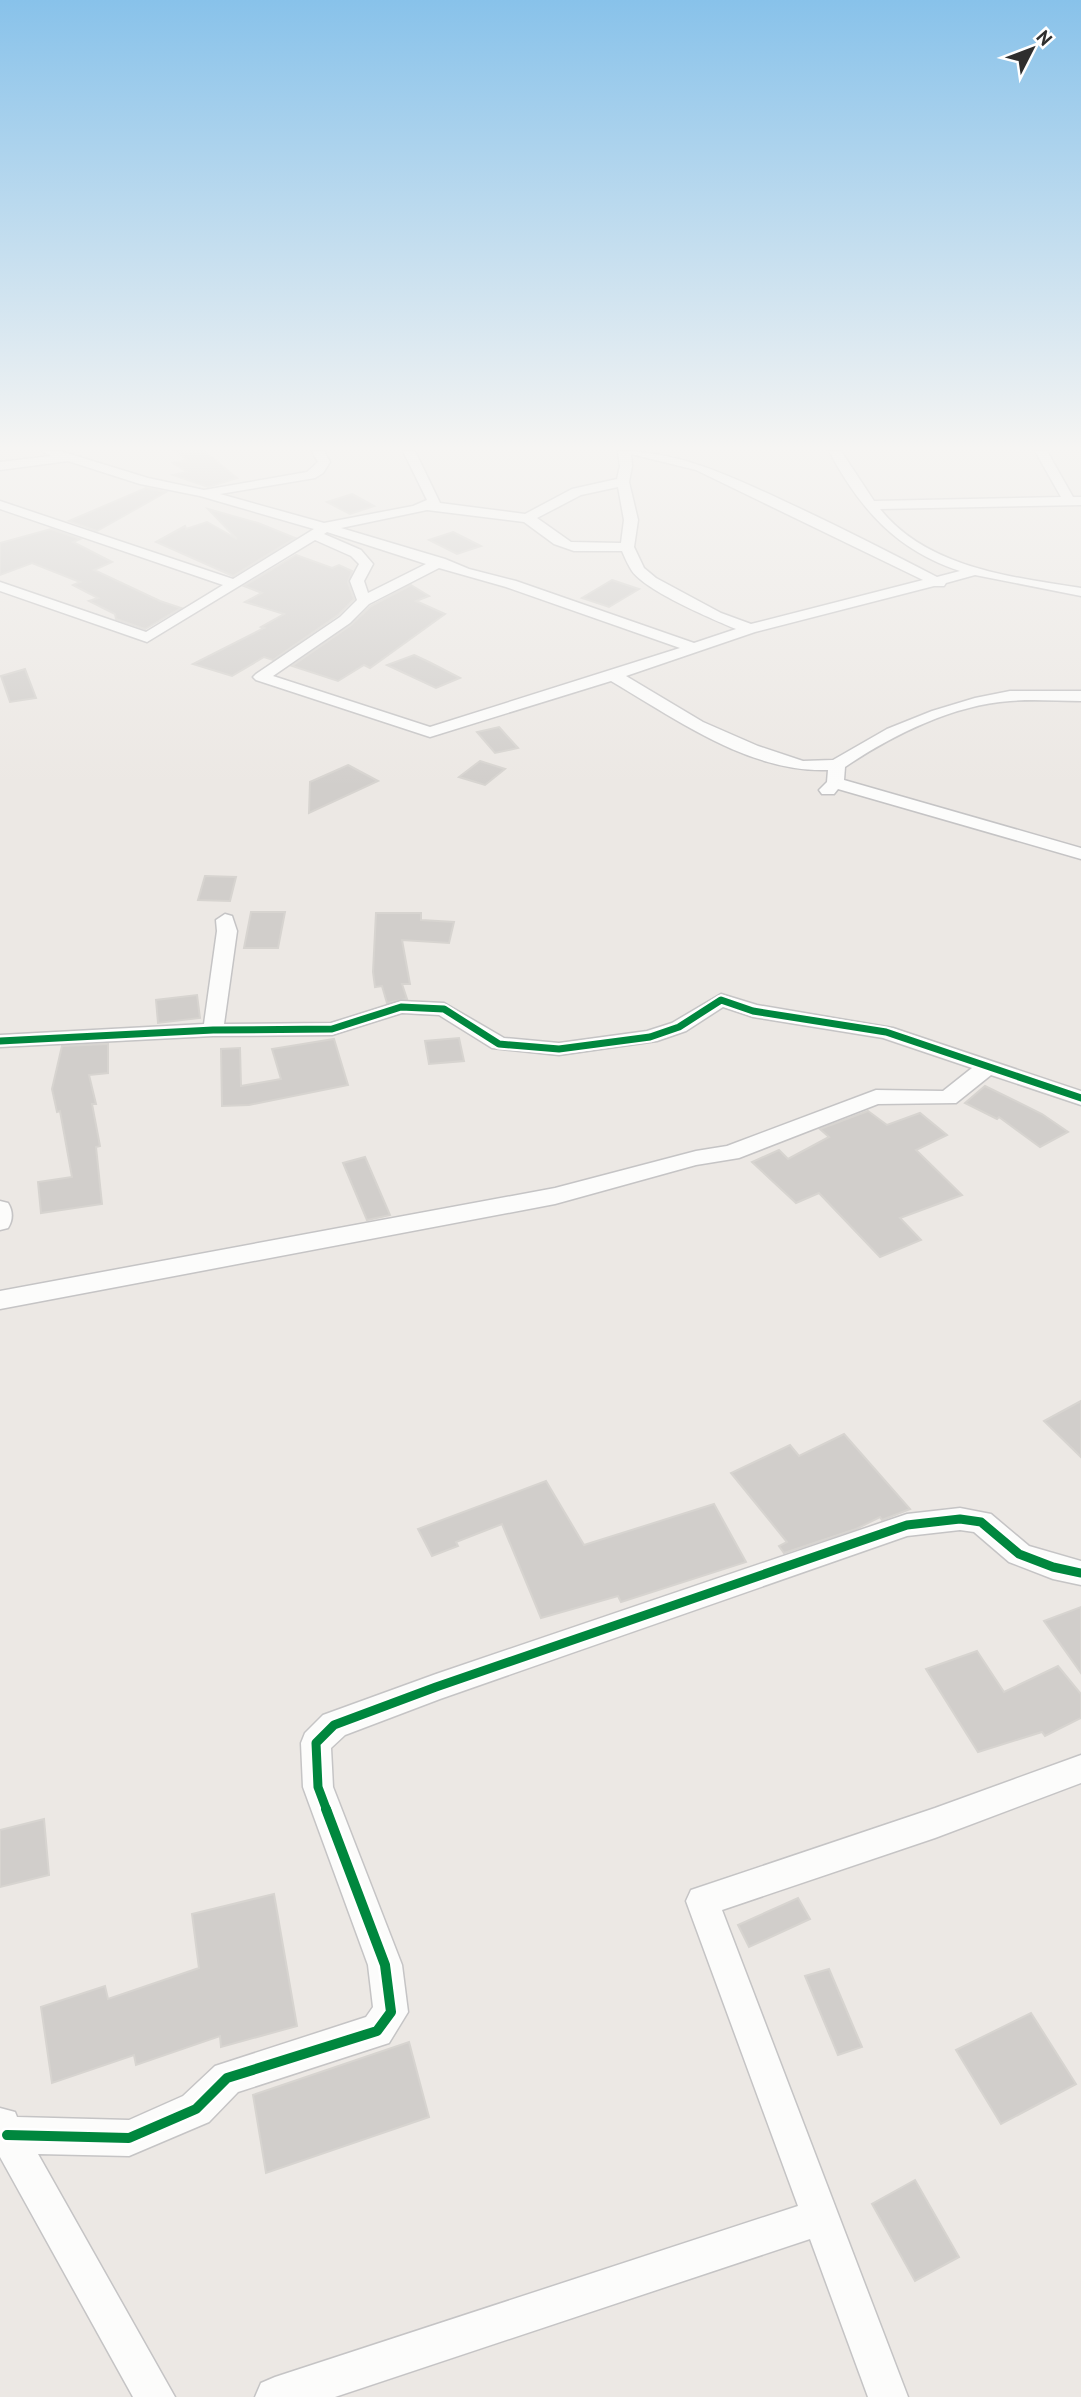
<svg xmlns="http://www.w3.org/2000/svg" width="1081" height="2397" font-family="'PT Sans',sans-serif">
<rect width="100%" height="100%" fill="#ece8e4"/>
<!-- building -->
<g fill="#d1cecb" stroke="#d7d4d0" stroke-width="2">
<polygon points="176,451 204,451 237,478 208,487 173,475 187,472 173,463 187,460"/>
<polygon points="146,488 166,492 97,531 69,521"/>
<polygon points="352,494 374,506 350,514 327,502"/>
<polygon points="208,509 258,523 295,538 233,576 156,542 185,526 186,529 207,522 237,539"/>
<polygon points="51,529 80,539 73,542 112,562 94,570 160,601 181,608 145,629 116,619 115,614 89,601 98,598 73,585 80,582 32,563 0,575 0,543"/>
<polygon points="453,532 481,546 457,554 429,540"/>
<polygon points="296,555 332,568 339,565 352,571 348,582 354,599 338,615 273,660 264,657 232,676 193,664 264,628 261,627 284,614 245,602 262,593 244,586"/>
<polygon points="612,580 639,589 609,607 582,598"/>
<polygon points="411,585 429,596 416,601 445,614 370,668 364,665 338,681 292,666 351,625 371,606"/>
<polygon points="414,655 429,662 460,678 436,688 387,665"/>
<polygon points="25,669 36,698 10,702 1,676"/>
<polygon points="499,727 518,748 495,753 477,732"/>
<polygon points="480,761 505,769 485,785 459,777"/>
<polygon points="348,765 378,781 309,813 310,782"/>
<polygon points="205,876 236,877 230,901 198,900"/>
<polygon points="251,912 285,912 278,948 244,948"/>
<polygon points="376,913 421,913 421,920 454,922 449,943 402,940 410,984 402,984 407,999 387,1003 382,986 375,987 373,972"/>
<polygon points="197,995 200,1018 158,1023 156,1000"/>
<polygon points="459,1038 464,1061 429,1064 425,1041"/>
<polygon points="334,1039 348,1085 249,1105 222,1106 221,1049 240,1048 241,1086 281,1079 272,1049"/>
<polygon points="108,1044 108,1073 89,1075 96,1104 92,1104 100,1146 96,1147 102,1204 41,1213 38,1182 72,1177 60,1111 57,1112 52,1089 62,1046"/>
<polygon points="985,1086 1042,1114 1068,1132 1040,1147 999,1117 997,1119 965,1103"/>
<polygon points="868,1111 887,1125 920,1113 947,1135 916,1150 962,1195 900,1218 921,1240 880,1257 819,1193 796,1203 752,1162 779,1150 788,1159 829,1137 820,1129"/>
<polygon points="365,1157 390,1215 367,1220 343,1163"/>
<polygon points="1081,1401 1081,1457 1044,1421"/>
<polygon points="844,1434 910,1509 882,1520 880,1517 856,1529 784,1553 779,1546 787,1542 731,1473 790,1445 799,1456"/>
<polygon points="546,1481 584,1545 714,1504 746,1562 621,1602 618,1596 541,1618 502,1524 456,1542 458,1546 432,1556 418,1529"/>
<polygon points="1081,1607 1081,1673 1044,1621"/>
<polygon points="977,1651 1004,1692 1058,1666 1081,1694 1081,1718 1045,1736 1042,1732 978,1752 926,1669"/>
<polygon points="44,1819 49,1875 0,1887 0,1830"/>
<polygon points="274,1894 297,2026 221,2047 220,2036 136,2065 134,2055 52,2083 41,2007 105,1986 108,1999 199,1968 192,1914"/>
<polygon points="798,1898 810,1919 749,1947 738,1925"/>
<polygon points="829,1969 862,2047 838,2055 805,1976"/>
<polygon points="1031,2013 1076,2084 1001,2124 956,2050"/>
<polygon points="409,2042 429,2117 266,2173 253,2095"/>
<polygon points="915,2180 959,2257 915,2281 872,2204"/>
</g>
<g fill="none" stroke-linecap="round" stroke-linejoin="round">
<defs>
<g id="street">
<path d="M42 451H60L148 478 204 490 307 472 318 462 312 451H324L330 462 323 473 315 478 220 494 324 523 413 506 427 500 403 451H415L440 503 525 514 572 489 617 479 620 466 618 451C679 451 730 476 784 501 836 525 887 551 937 577L960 571C896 550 860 509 829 451H841L874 501 1061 497 1035 451H1047L1073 497H1081V505L880 509C927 568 1011 577 1081 588V596L975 575 946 583 944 586H934L755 632 626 676 703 722 758 746 803 761 833 760 887 729 932 711 975 698 1010 691H1081V701C1057 701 1034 699 1010 701 953 705 892 735 845 767L844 780 1081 848V859L838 789 834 794H822L819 790 827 782 828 770C750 773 676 719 611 681L430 737 256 680 253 677 256 674 340 617 357 600 350 581 359 564 351 556 315 540 147 642 0 591V582L146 632 223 585 0 509V501L233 579 314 529 200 496 140 484 68 461 0 470V462L51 456ZM631 454 696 470 923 580 751 624 721 613 656 578 644 568 634 547 638 520 629 482 632 466ZM618 487 624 520 621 543 571 542 537 518 581 495ZM427 510 524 522 554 544 574 551H622C625 558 628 565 632 571 646 591 712 619 736 629L694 643 516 581 469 569 445 559 341 528ZM327 532 426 564 368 593 364 581 373 564 361 550 324 534ZM439 568 506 587 680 648 430 727 273 676 350 623 369 604Z"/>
<polygon points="225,914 232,916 237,931 224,1024 331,1023 401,1001 444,1003 504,1038 559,1043 647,1031 672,1023 721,994 757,1005 893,1028 1081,1091 1081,1105 991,1075 956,1103 878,1104 739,1158 696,1165 555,1204 0,1309 0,1291 555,1188 696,1151 727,1146 876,1090 943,1091 972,1068 883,1038 753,1017 723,1007 686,1031 657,1041 559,1055 492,1048 439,1015 402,1013 332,1035 213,1036 0,1047 0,1035 204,1024 217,931 216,920"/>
<path d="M0 1201 8 1203C13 1211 13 1220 8 1228L0 1230Z"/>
<polygon points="960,1508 991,1514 1029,1546 1081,1561 1081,1585 1053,1579 1009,1562 974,1532 960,1530 907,1536 440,1699 345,1735 331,1748 333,1787 402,1965 408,2012 389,2043 238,2092 209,2122 129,2156 38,2154 175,2397 133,2397 0,2157 0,2108 15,2112 17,2117 129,2120 183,2096 215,2066 366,2017 373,2007 368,1965 303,1787 301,1743 305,1733 323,1715 436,1674 907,1514"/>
<polygon points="1081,1755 1081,1783 935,1838 722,1910 908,2397 868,2397 810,2239 335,2397 255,2397 261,2383 275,2377 798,2206 686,1901 691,1890 935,1808"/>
</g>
</defs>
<!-- street casing -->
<use href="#street" stroke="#c5c4c5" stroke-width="3"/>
<!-- street -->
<use href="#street" fill="#fcfcfb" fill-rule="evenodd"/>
<defs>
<polyline id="cycleway-far2" points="0,1041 213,1030 332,1029 401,1007 444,1009 499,1044 559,1049 650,1037 679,1027 721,1000 753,1011 886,1032 1081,1098"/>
<polyline id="cycleway-far1" points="327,1811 318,1787 316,1743 334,1725 436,1687 907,1525 960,1519 981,1522 1019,1554 1053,1567 1081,1573"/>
<polyline id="cycleway" points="7,2135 129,2138 196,2109 227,2078 377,2031 391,2012 385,1965 326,1809"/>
</defs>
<!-- cycleway-far2 casing -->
<use href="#cycleway-far2" stroke="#fff" stroke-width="11"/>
<!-- cycleway-far1 casing -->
<use href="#cycleway-far1" stroke="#fff" stroke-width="13"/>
<!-- cycleway casing -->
<use href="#cycleway" stroke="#fff" stroke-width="15"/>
<!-- cycleway-far2 -->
<use href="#cycleway-far2" stroke="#00873e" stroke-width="7"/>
<!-- cycleway-far1 -->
<use href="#cycleway-far1" stroke="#00873e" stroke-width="9"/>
<!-- cycleway -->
<use href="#cycleway" stroke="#00873e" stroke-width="10"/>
</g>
<!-- sky -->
<linearGradient id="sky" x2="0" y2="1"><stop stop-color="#88c2ea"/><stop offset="0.57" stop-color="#f6f5f3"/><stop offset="1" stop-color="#f6f5f3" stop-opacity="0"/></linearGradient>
<rect width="1081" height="786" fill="url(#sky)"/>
<!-- north arrow -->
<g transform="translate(1032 49) rotate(48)" stroke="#ffffff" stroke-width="5" paint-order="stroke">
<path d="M0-5L12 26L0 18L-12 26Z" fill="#2e2e2e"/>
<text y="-10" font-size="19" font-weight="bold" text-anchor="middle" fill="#2e2e2e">N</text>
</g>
</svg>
